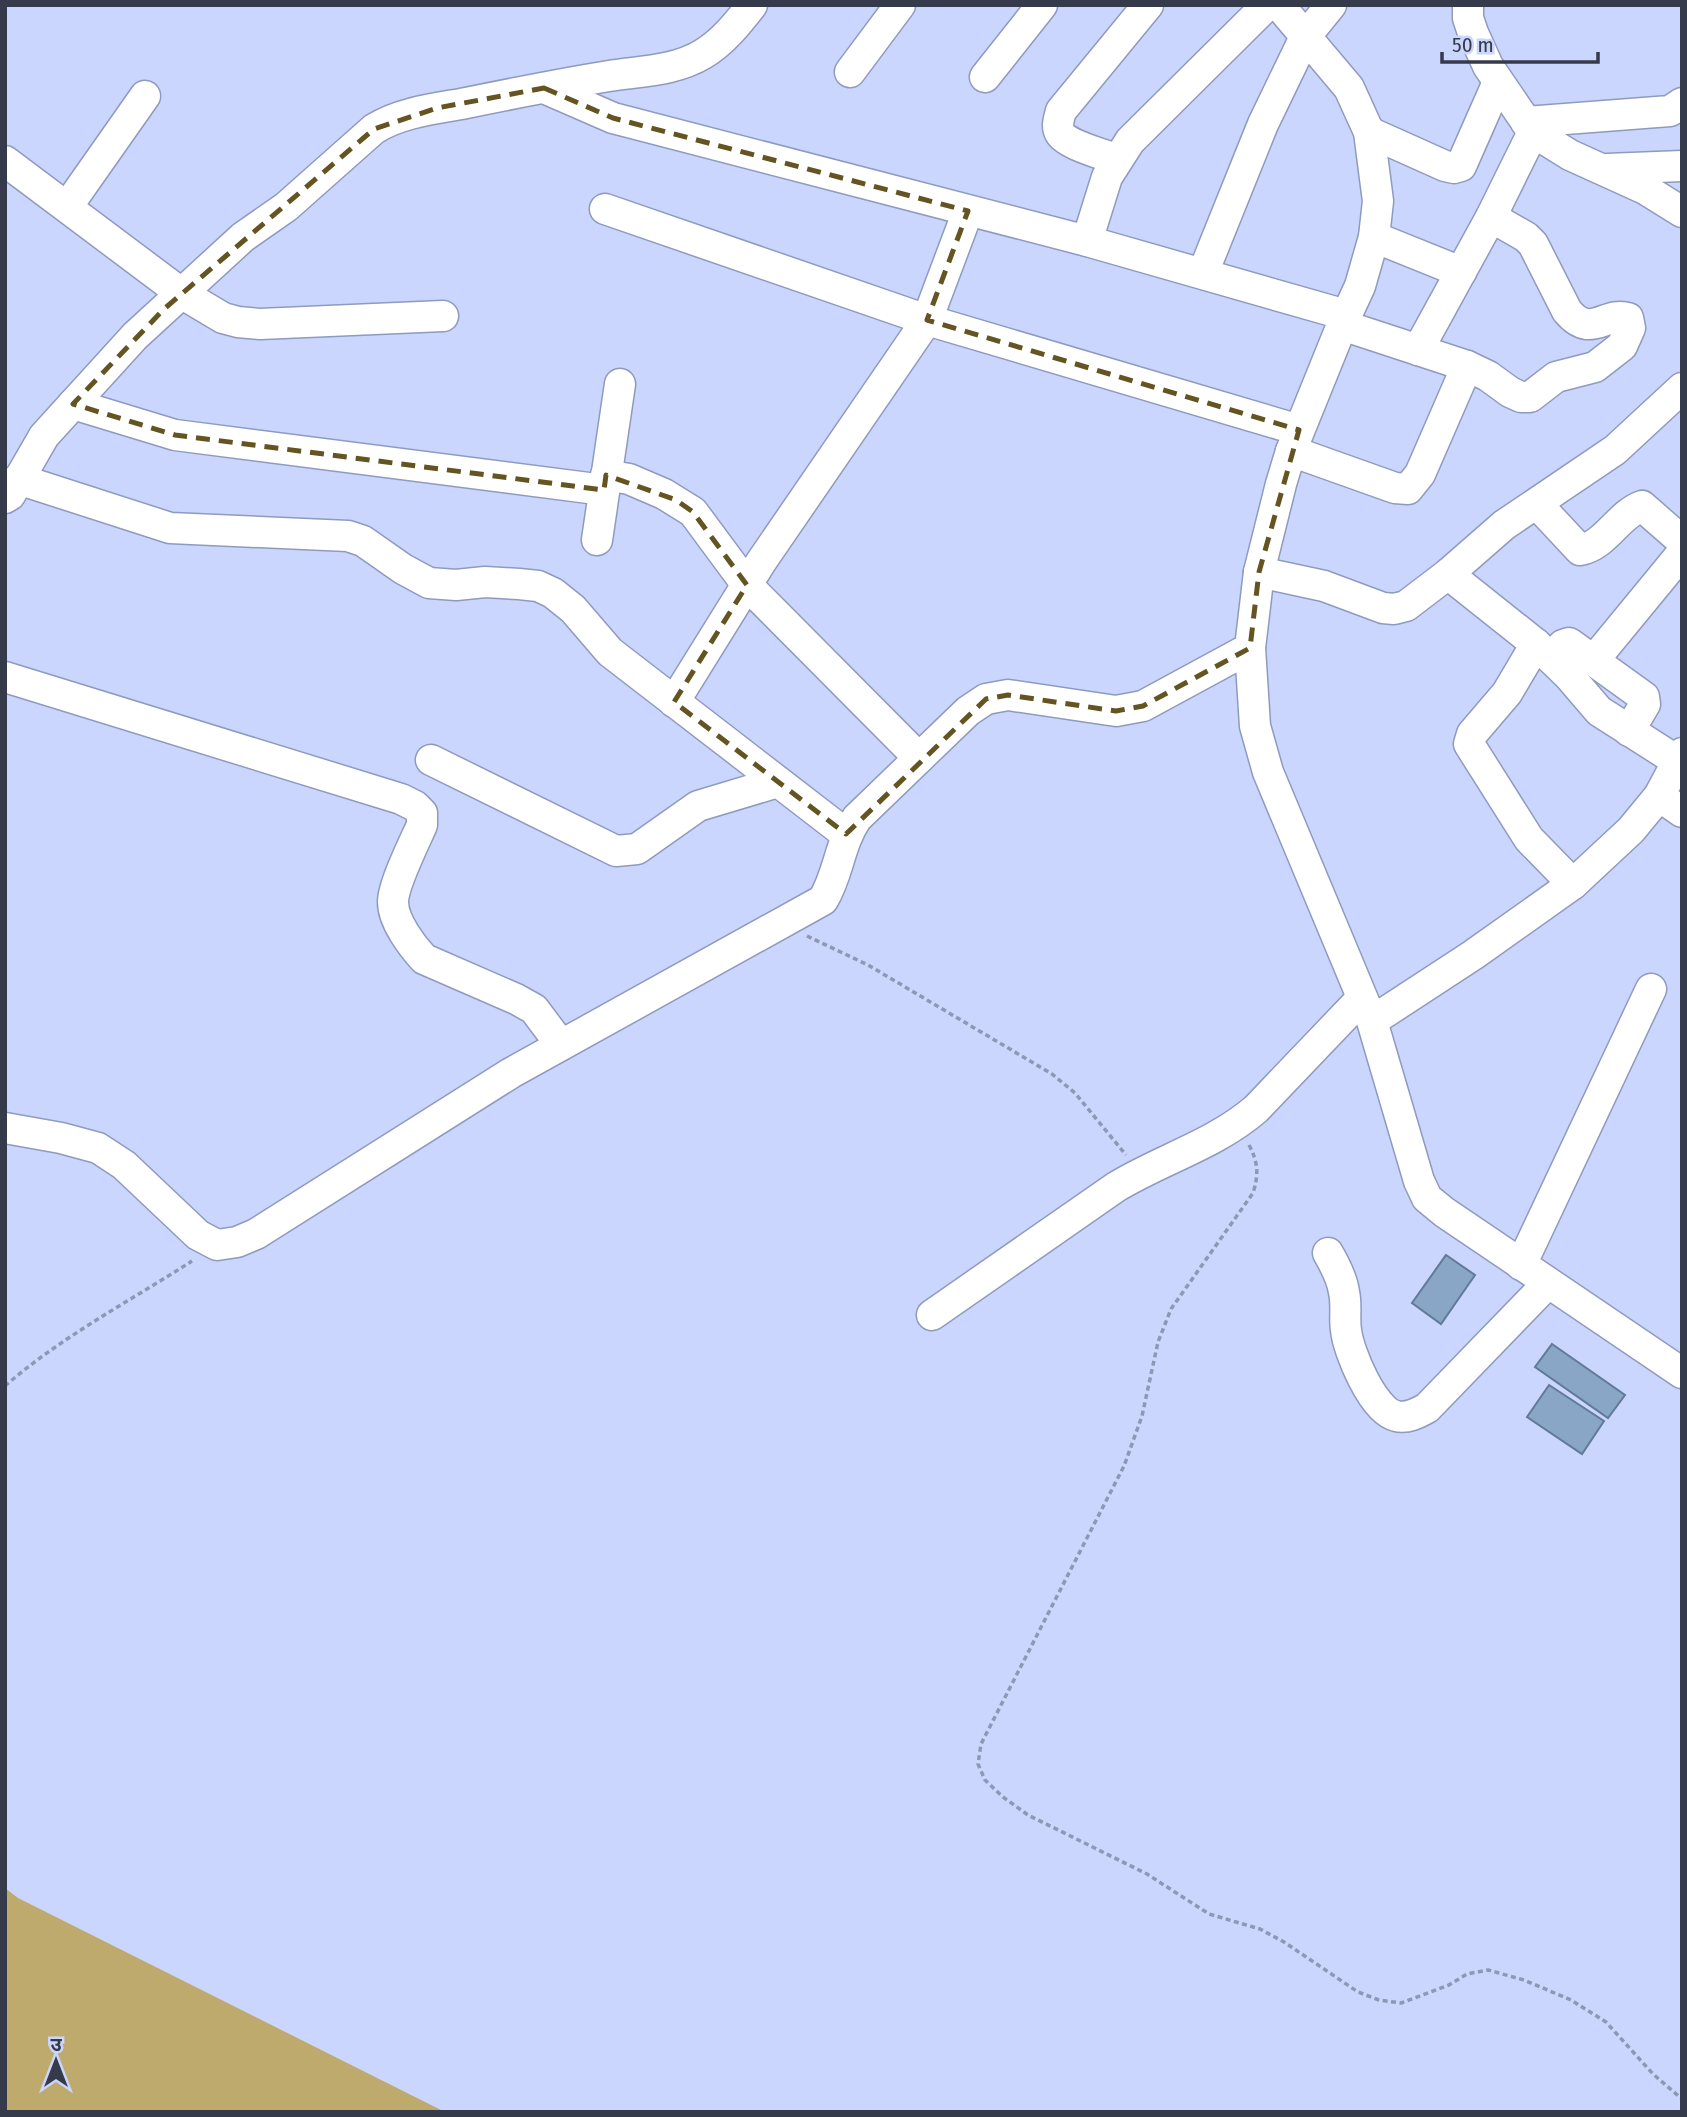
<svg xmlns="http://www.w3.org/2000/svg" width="1687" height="2117" font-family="'Fira Sans Condensed','Noto Sans Devanagari',sans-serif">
<rect width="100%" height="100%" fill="#cad6fd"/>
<!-- green -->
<polygon fill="#bdaa6c" points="5,1888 18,1898 445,2112 5,2112"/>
<!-- building -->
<g fill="#8aa6c6" stroke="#607a98" stroke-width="2">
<polygon points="1446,1255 1475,1275 1441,1324 1412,1303"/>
<polygon points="1552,1344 1625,1395 1608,1418 1535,1367"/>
<polygon points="1549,1385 1604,1421 1582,1454 1527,1417"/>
</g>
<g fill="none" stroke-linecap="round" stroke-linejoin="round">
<defs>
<g id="minor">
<polyline points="1279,5 1349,88 1369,132 1378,201 1374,237 1360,286 1342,325 1291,451 1281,484 1259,572 1250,648 1255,726 1268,772 1372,1021 1419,1181 1427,1198 1444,1212 1682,1373"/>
<polyline points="1468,5 1468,18 1473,33 1488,66 1533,132 1570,155 1645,189 1682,212"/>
<polyline points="850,72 900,5"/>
<polyline points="985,77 1042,5"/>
<polyline points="544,88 613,118 1087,241 1346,315"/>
<polyline points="1526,122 1670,111 1682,103"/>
<polyline points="1369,132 1445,166 1454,168 1461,166 1498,82"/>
<path d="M1116 159C1104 155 1066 144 1060 133 1056 127 1059 118 1061 111L1148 5"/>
<polyline points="5,161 181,293 223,318 238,322 260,324 443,316"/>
<polyline points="1607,169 1682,166"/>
<polyline points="67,207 145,96"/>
<polyline points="605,209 927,320 1299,430"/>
<polyline points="1374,237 1461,272"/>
<polyline points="1087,241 1107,177 1130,141 1267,5"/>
<polyline points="1203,273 1263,124 1305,37 1331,5"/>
<path d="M1342 325 1467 366 1488 376 1510 392 1521 397H1530L1556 377 1595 367 1622 346 1630 328 1628 318C1605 311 1591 340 1567 311L1533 244 1526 237 1491 217"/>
<polyline points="1418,350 1491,217 1533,132"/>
<polyline points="73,404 175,435 604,490"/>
<polyline points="1291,451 1395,488 1408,489 1420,474 1467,366"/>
<polyline points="606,475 629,479 664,494 693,512 747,585 919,758"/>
<polyline points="18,479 170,528 348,536 363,541 403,569 429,583 456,585 485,582 519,584 538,586 553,593 573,609 610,652 846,834"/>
<path d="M5 498 10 495 44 436 135 336 243 237 286 207 374 129C399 113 432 109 461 104 510 94 560 84 609 76 641 71 675 71 703 54 723 42 738 23 752 5"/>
<path d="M1537 504 1580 550C1605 546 1619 514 1642 506L1682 541"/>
<polyline points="597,540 620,384"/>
<polyline points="1259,572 1324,586 1383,608 1394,609 1406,606 1448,574 1504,525 1615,450 1682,388"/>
<polyline points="1448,574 1536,644 1569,676 1599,711 1677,761"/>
<polyline points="1536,644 1507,693 1472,734 1469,744 1529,839 1573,884"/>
<polyline points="1551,658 1563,645 1569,643 1644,697 1645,704 1629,731"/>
<polyline points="1594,660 1682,553"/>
<path d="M5 677 401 799 415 806 422 813V825C414 843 393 885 393 902 393 921 412 946 424 959L516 999 534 1009 561 1045"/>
<polyline points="674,702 761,562 927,320 968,211"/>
<polyline points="431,760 616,851 637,849 698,806 778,782"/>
<polyline points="1659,796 1682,812"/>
<polyline points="1372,1021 1473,955 1573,884 1631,830 1659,796 1682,753"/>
<path d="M5 1128 61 1138 98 1148 124 1165 198 1235 217 1245 237 1242 256 1234 511 1073 823 900C839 874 839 844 857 818L968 711 986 699 1008 695 1116 711 1143 706 1250 648"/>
<path d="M1328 1253C1335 1265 1342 1278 1344 1292 1347 1305 1344 1318 1346 1330 1348 1351 1373 1411 1396 1416 1407 1419 1418 1413 1427 1408L1548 1283"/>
<polyline points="1521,1265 1651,989"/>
<path d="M932 1315 1116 1187C1162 1159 1214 1145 1256 1109L1362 998"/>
</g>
</defs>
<!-- minor casing -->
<use href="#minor" stroke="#8f9abf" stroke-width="33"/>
<!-- path -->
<g stroke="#8e97b5" stroke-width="3.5" stroke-dasharray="5 3.5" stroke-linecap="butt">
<polyline points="807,936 868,965 1052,1074 1075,1093 1126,1155"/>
<path d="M1249 1145C1258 1162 1259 1174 1253 1193L1171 1309 1158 1342 1142 1416 1124 1466 981 1744 978 1764 985 1780 1003 1797 1028 1815 1147 1874 1209 1914 1260 1929 1284 1942 1358 1992 1379 2000 1401 2003 1449 1985 1467 1974 1488 1970 1524 1980 1571 2000 1606 2022 1653 2074 1682 2099"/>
<path d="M5 1386C61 1337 130 1301 192 1261"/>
</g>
<!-- minor -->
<use href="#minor" stroke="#fff" stroke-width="30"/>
</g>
<!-- marked area -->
<path fill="none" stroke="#645422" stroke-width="5" stroke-dasharray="14 9" stroke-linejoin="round" d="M544 88 613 118 968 211 927 320 1299 430 1259 572 1250 648 1143 706 1116 711 1008 695 986 699 846 834 674 702 747 585 693 512 676 500 606 475 604 490 175 435 73 404 164 309 374 129 437 108Z"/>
<!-- border -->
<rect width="1687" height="2117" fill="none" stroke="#363b4b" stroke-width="14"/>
<!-- north arrow -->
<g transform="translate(56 2061)" stroke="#cad6fd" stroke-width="5" paint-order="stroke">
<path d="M0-5L12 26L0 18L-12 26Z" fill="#363b4b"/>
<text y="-10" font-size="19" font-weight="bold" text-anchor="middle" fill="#363b4b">उ</text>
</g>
<!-- scale -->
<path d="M1442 52v10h156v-10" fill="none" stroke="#363b4b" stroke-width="3.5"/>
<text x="1452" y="52" font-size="21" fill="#363b4b" stroke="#cad6fd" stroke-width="5" paint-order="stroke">50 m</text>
</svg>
